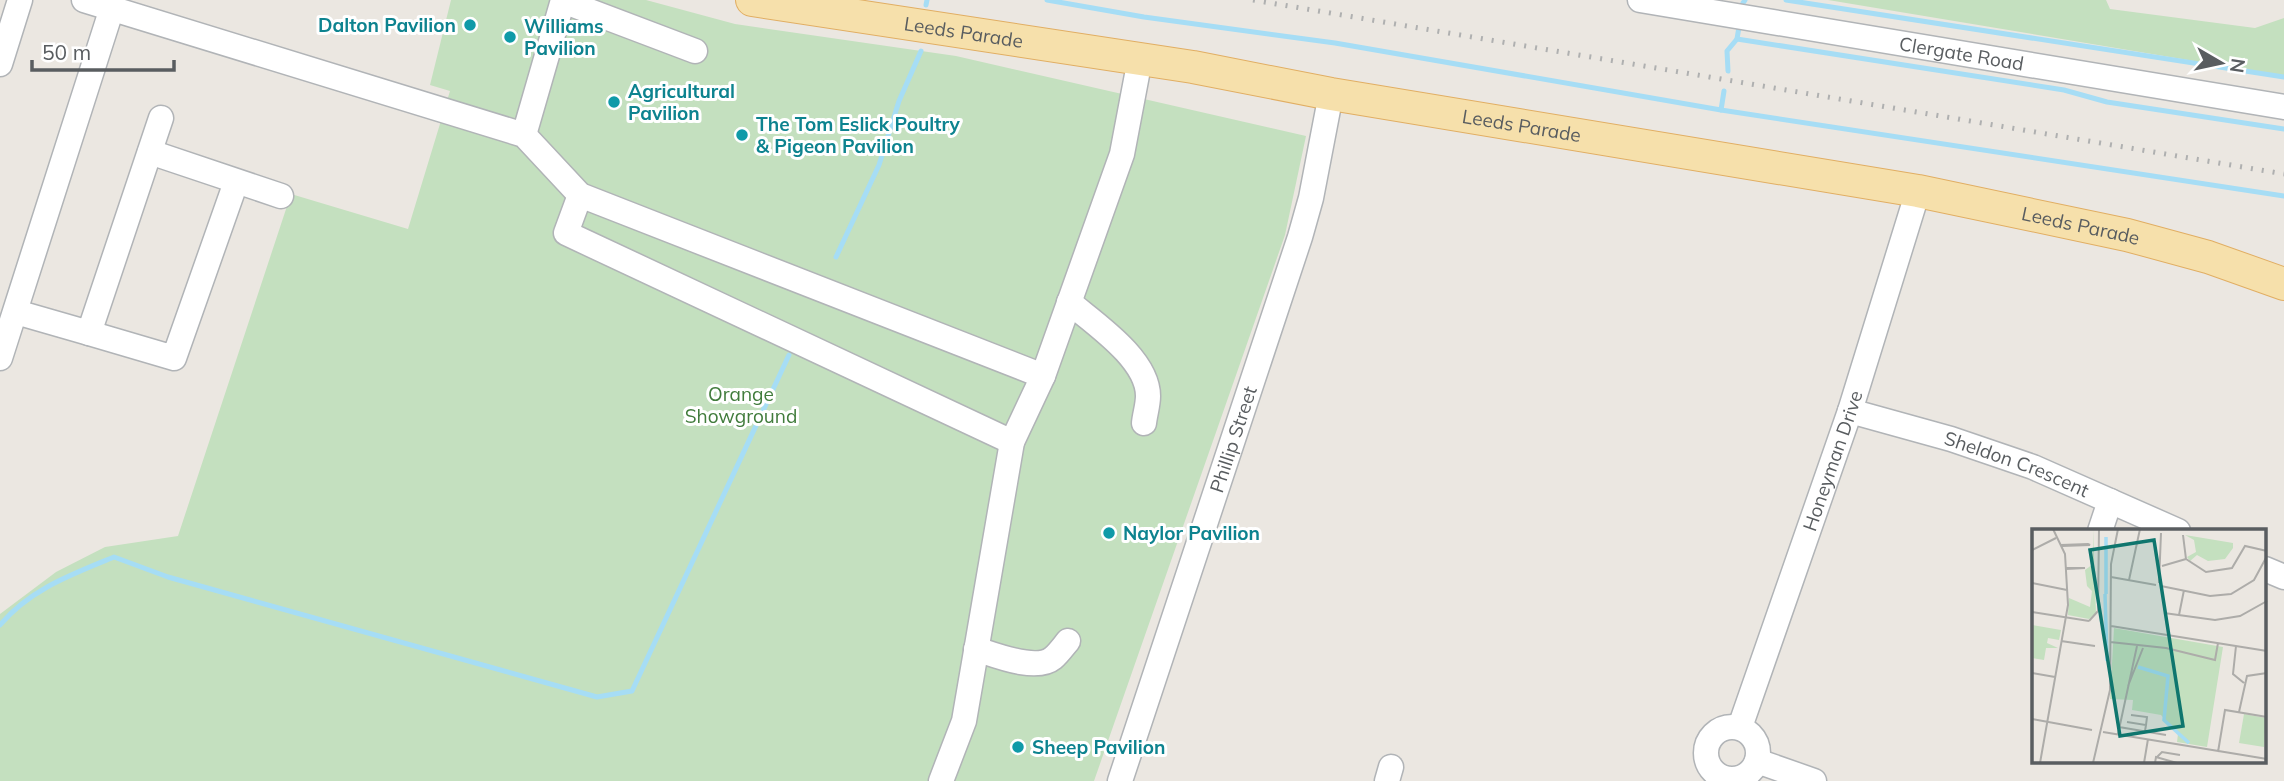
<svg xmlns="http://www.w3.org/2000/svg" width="2284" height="781" font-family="Mulish,sans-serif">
<rect width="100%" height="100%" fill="#ebe7e1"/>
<!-- green -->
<g fill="#c4e0bf">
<polygon points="451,0 646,0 735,24 956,56 1306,136 1285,235 1094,781 0,781 0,614 56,572 105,547 178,536 291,194 408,229 450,91 430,85"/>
<polygon points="1828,0 2106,0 2110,9 2255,28 2284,18 2284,76"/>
</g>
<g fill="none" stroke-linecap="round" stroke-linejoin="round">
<!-- stream -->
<g stroke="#a6ddf5" stroke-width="5">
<polyline points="1047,0 1144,17 1335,43 1721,110 1724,91"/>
<polyline points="1786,0 2284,77"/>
<polyline points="1743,3 1745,0"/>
<polyline points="926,5 927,0"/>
<polyline points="1737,39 2064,90 2107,102 2284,129"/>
<polyline points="1728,71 1727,51 1737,39 1739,27"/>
<polyline points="1721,110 2284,196"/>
<polyline points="836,257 879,165 899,101 921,51"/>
<path d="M0 625C30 589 73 574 114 557L168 577 597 697 632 691 789 355"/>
</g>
<defs>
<g id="minor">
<polyline points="84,0 524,135 580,195 1043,376"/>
<path id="s1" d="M1640 0 2284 107"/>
<polyline points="563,1 695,51"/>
<polyline points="0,64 20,0"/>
<polyline points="524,135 563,0"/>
<polyline points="150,152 281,196"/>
<polyline points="580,195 566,233 1012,442"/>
<path d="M1069 302C1095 324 1148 359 1148 396 1148 405 1145 414 1144 423"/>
<polyline points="16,312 89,333 161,118"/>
<polyline points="89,333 174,358 236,182"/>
<polyline points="0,358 112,8"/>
<path id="s2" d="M1850 411 1951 439 2033 467 2178 531"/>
<polyline points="2100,531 2110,501"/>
<polyline points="2265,569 2284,577"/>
<path d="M976 649C995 655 1036 672 1053 658 1058 654 1063 647 1068 641"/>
<circle cx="1732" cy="753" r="26"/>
<path id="s3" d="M1740 727 1850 411 1918 191"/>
<polyline points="1757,761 1814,781"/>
<polyline points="941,781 964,721 1012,442 1043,376 1122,154 1140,59"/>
<path id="s4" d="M1120 781 1300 237 1311 198 1331 94"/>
<polyline points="1387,781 1391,767"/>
</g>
<g id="major">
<path id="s5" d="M752 0 1193 67 1331 94 1918 191 2127 235 2208 257 2284 284"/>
</g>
</defs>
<!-- minor casing -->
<use href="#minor" stroke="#b1b4b7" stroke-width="27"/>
<!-- major casing -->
<use href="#major" stroke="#e1ae63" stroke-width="34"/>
<!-- minor -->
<use href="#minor" stroke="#fff" stroke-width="24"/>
<!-- major -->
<use href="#major" stroke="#f6e0ab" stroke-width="32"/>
<!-- rail -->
<polyline stroke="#afb0b0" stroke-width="5" stroke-dasharray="2 9" stroke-linecap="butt" points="1253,0 2284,174"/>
</g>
<!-- markers -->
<g fill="#0f9aa8" stroke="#fff" stroke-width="2.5">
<circle cx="470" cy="25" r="7"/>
<circle cx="510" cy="37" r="7"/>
<circle cx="614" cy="102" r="7"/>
<circle cx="742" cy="135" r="7"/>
<circle cx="1109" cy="533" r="7"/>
<circle cx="1018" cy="747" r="7"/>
</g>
<g text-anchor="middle" stroke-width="6" stroke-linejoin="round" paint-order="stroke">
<!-- culture labels -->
<g font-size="19" font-weight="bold" fill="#0d838f" stroke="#fff" text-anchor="start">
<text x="456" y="32" text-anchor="end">Dalton Pavilion</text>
<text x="524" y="33">Williams<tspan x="524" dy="22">Pavilion</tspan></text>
<text x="628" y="98">Agricultural<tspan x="628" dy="22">Pavilion</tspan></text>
<text x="756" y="131">The Tom Eslick Poultry<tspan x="756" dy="22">&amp; Pigeon Pavilion</tspan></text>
<text x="1123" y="540">Naylor Pavilion</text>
<text x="1032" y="754">Sheep Pavilion</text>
</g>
<!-- street labels -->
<g font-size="19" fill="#595d60" stroke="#fff">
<text dy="7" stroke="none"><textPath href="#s5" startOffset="214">Leeds Parade</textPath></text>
<text dy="7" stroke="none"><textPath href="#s1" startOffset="326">Clergate Road</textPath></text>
<text dy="7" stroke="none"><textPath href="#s5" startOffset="780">Leeds Parade</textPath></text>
<text dy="7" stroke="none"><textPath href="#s5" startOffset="1348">Leeds Parade</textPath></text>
<text dy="7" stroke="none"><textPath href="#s4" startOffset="360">Phillip Street</textPath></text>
<text dy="7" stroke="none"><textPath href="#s3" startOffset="282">Honeyman Drive</textPath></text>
<text dy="7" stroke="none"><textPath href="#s2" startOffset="175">Sheldon Crescent</textPath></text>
</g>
<!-- park labels -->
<g font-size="19" fill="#417c3c" stroke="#fff">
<text x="741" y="401">Orange<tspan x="741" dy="22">Showground</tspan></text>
</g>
</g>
<!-- overview -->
<g transform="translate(2032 529)">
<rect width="234" height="234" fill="#ebe7e1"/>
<path d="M61 0 64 84 57 90 36 86 37 69 58 78 60 62 55 57 53 41 61 35ZM153 6 201 14V19L193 30 176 32 165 26 158 32 155 28 164 23 162 11ZM0 96 29 101 27 111 16 109 15 114 26 119H14L12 131 0 129ZM82 99 191 118 175 218 145 213 146 205 129 186 100 181 101 171 78 170ZM212 185 234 189 232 218 207 214Z" fill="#c4e0bf"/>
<path fill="none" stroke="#a6ddf5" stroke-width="3.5" d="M74 8V65M73 65 75 132M106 138 136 147 132 191 157 214"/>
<path fill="none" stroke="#adaca9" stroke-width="2" d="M151 6 154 30 174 43 200 39 213 17 235 22M29 16 56 15 58 16 30 17M0 21 24 9M130 37 154 30M34 39H53L34 40M79 48 124 56M97 51 108 0M0 54 35 61M127 54 129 4M129 57 178 67 199 65 222 51 235 27M0 83 57 92M132 84 183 91 208 87 235 72M147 86 152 61M57 92 66 82 67 0M79 97 235 122M29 112 63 117M78 113 134 119 183 131 186 114M204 117 201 145 212 154M0 144 23 148M96 157 111 119M207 183 215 147 235 144M99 186 115 188 114 196M0 190 60 201M95 193 114 196 113 202M87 198 134 206M71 203 235 230M86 205 105 117M186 223 193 181 235 188M125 228 130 223 148 226M8 234 36 76 33 25 21 0M61 234 78 161 79 35 86 0M112 234 116 210M123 234 124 228 145 234"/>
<path fill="#0f766e" fill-opacity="0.15" stroke="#0f766e" stroke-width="3.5" d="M122 11 151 197 88 207 58 21Z"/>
<rect width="234" height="234" fill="none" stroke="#595d60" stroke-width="3.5"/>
</g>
<!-- north arrow -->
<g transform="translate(2221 63) rotate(99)" stroke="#ffffff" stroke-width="5" paint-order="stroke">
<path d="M0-5L12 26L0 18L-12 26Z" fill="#595d60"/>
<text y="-10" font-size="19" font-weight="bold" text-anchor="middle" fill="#595d60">N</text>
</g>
<!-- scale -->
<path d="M32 60v10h142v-10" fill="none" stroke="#595d60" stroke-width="3.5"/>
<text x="42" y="60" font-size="21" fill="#595d60" stroke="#ffffff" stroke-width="5" paint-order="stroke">50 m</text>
</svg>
